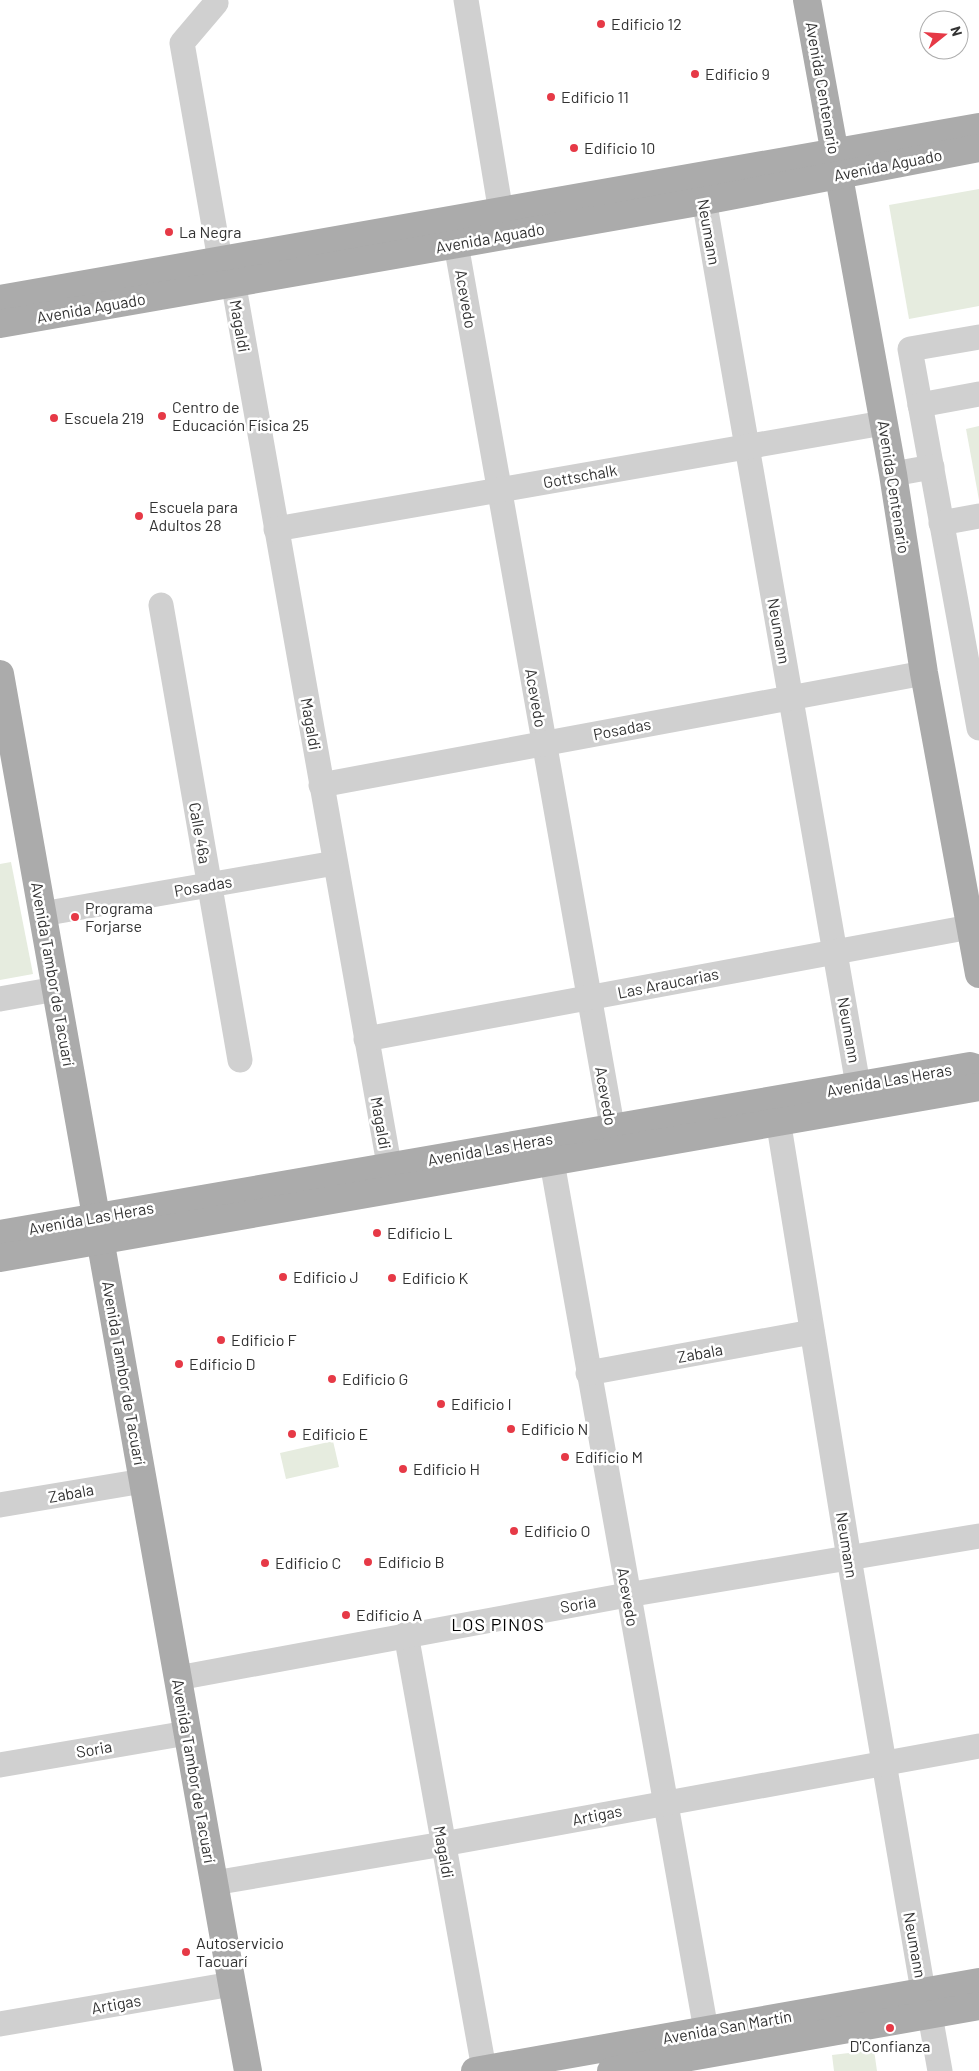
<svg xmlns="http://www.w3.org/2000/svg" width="979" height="2071" font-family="Barlow,sans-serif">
<rect width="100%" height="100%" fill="#fff"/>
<!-- green -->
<g fill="#e6ecdf">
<polygon points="979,189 979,306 909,319 889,205"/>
<polygon points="979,426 979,500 966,429"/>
<polygon points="11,862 33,974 0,980 0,864"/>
<polygon points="333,1441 339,1467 286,1479 280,1453"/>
<polygon points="874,2050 877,2071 834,2071 832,2055"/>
</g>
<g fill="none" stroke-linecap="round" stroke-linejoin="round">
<!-- minor -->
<g stroke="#d0d0d0" stroke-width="25">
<polyline points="215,0 216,3 182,43 220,260"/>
<polyline points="466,0 504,231"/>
<polyline points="701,182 858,1085"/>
<polyline points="456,244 616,1148"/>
<polyline points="230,264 393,1187"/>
<polyline points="979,337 910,349 979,728"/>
<polyline points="920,405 979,394"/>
<polyline points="893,474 932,467"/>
<polyline points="941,523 979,516"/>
<polyline points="276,529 883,423"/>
<polyline points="161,605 240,1060"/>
<polyline points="321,785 924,673"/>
<polyline points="42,914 335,863"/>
<polyline points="0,999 56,989"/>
<polyline points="366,1039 970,927"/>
<polyline points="775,1101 849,1558 923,1991"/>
<polyline points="552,1162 706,2030"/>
<polyline points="588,1373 812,1332"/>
<polyline points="0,1505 143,1481"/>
<polyline points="406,1634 484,2069"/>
<polyline points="178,1678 627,1595 979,1536"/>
<polyline points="0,1765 187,1733"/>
<polyline points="214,1883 443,1844 979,1746"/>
<polyline points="930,2015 940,2071"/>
<polyline points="0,2024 232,1984"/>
</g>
<!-- major -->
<g stroke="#ababab" stroke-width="28">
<polyline points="807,0 893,474 924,673 979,974"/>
<polyline points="0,299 979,127"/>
<polyline points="0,324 704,201 979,148"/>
<polyline points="0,674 232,1984 248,2071"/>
<polyline points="0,1234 970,1066 979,1069"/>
<polyline points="0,1258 979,1087"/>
<polyline points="475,2071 979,1982"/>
<polyline points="611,2071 979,2006"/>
</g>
</g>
<!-- markers -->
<g fill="#e63946" stroke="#fff" stroke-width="2">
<circle cx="601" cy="24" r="5"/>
<circle cx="695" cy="74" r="5"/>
<circle cx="551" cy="97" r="5"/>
<circle cx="574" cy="148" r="5"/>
<circle cx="169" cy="232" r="5"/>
<circle cx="162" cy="416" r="5"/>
<circle cx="54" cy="418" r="5"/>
<circle cx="139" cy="516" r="5"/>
<circle cx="75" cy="917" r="5"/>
<circle cx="377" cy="1233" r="5"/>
<circle cx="283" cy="1277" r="5"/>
<circle cx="392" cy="1278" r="5"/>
<circle cx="221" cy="1340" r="5"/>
<circle cx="179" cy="1364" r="5"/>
<circle cx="332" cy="1379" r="5"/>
<circle cx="441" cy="1404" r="5"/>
<circle cx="511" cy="1429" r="5"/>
<circle cx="292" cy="1434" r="5"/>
<circle cx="565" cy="1457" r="5"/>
<circle cx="403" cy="1469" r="5"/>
<circle cx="514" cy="1531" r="5"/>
<circle cx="368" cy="1562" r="5"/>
<circle cx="265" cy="1563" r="5"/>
<circle cx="346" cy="1615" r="5"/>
<circle cx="186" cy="1952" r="5"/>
<circle cx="890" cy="2028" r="5"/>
</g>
<g text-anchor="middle" stroke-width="5" stroke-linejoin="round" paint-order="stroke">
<!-- poi labels -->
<g font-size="16" fill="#333" stroke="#fff" text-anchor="start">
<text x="611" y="30">Edificio 12</text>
<text x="705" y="80">Edificio 9</text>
<text x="561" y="103">Edificio 11</text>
<text x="584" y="154">Edificio 10</text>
<text x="179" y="238">La Negra</text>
<text x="172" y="413">Centro de<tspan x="172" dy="18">Educación Física 25</tspan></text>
<text x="64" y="424">Escuela 219</text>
<text x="149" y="513">Escuela para<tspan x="149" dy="18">Adultos 28</tspan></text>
<text x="85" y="914">Programa<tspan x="85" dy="18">Forjarse</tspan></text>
<text x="387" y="1239">Edificio L</text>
<text x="293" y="1283">Edificio J</text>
<text x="402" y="1284">Edificio K</text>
<text x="231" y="1346">Edificio F</text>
<text x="189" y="1370">Edificio D</text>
<text x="342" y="1385">Edificio G</text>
<text x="451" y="1410">Edificio I</text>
<text x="521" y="1435">Edificio N</text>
<text x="302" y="1440">Edificio E</text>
<text x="575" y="1463">Edificio M</text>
<text x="413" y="1475">Edificio H</text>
<text x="524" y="1537">Edificio O</text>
<text x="378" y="1568">Edificio B</text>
<text x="275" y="1569">Edificio C</text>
<text x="356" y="1621">Edificio A</text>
<text x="196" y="1949">Autoservicio<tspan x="196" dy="18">Tacuarí</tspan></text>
<text x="890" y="2052" text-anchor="middle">D'Confianza</text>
</g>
<!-- street labels -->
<g font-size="16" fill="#333" stroke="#fff">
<text transform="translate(823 88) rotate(80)" y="6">Avenida Centenario</text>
<text transform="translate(888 165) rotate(-11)" y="6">Avenida Aguado</text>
<text transform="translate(709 232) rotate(80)" y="6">Neumann</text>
<text transform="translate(490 238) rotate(-10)" y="6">Avenida Aguado</text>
<text transform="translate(466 299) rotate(80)" y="6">Acevedo</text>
<text transform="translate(91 308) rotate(-10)" y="6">Avenida Aguado</text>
<text transform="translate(240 326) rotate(80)" y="6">Magaldi</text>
<text transform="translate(580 476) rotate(-10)" y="6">Gottschalk</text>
<text transform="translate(894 487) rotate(81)" y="6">Avenida Centenario</text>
<text transform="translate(779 631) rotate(80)" y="6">Neumann</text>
<text transform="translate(536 698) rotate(80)" y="6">Acevedo</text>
<text transform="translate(311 724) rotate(80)" y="6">Magaldi</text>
<text transform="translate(622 729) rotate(-11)" y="6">Posadas</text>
<text transform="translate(200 833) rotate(80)" y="6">Calle 46a</text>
<text transform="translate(203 886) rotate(-10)" y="6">Posadas</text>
<text transform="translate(53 974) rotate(80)" y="6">Avenida Tambor de Tacuarí</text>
<text transform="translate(668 983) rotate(-11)" y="6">Las Araucarias</text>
<text transform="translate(849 1030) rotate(80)" y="6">Neumann</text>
<text transform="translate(889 1080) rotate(-10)" y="6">Avenida Las Heras</text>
<text transform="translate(606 1096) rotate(80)" y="6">Acevedo</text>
<text transform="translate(381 1123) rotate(80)" y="6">Magaldi</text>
<text transform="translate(490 1149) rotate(-10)" y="6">Avenida Las Heras</text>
<text transform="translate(91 1218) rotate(-10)" y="6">Avenida Las Heras</text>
<text transform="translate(700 1353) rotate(-10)" y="6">Zabala</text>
<text transform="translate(124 1373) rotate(80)" y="6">Avenida Tambor de Tacuarí</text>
<text transform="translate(71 1493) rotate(-10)" y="6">Zabala</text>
<text transform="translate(847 1545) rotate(81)" y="6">Neumann</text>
<text transform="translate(628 1597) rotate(80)" y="6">Acevedo</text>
<text transform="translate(578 1604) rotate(-10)" y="6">Soria</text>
<text transform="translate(94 1749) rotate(-10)" y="6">Soria</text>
<text transform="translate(194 1771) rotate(80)" y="6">Avenida Tambor de Tacuarí</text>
<text transform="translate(597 1815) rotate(-11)" y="6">Artigas</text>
<text transform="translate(444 1852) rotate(80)" y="6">Magaldi</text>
<text transform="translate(915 1945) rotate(80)" y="6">Neumann</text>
<text transform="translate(116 2004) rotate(-10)" y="6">Artigas</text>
<text transform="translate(727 2027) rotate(-10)" y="6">Avenida San Martín</text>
</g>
<!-- neighbourhood labels -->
<g font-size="18" letter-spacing="1" fill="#000" stroke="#fff">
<text x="498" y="1631">LOS PINOS</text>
</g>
</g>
<!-- north arrow -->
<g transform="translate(944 35) rotate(73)"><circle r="24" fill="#ffffff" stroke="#adadad"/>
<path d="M0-4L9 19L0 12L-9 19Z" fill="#e63946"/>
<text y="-8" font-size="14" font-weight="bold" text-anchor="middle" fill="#333333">N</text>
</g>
</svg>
